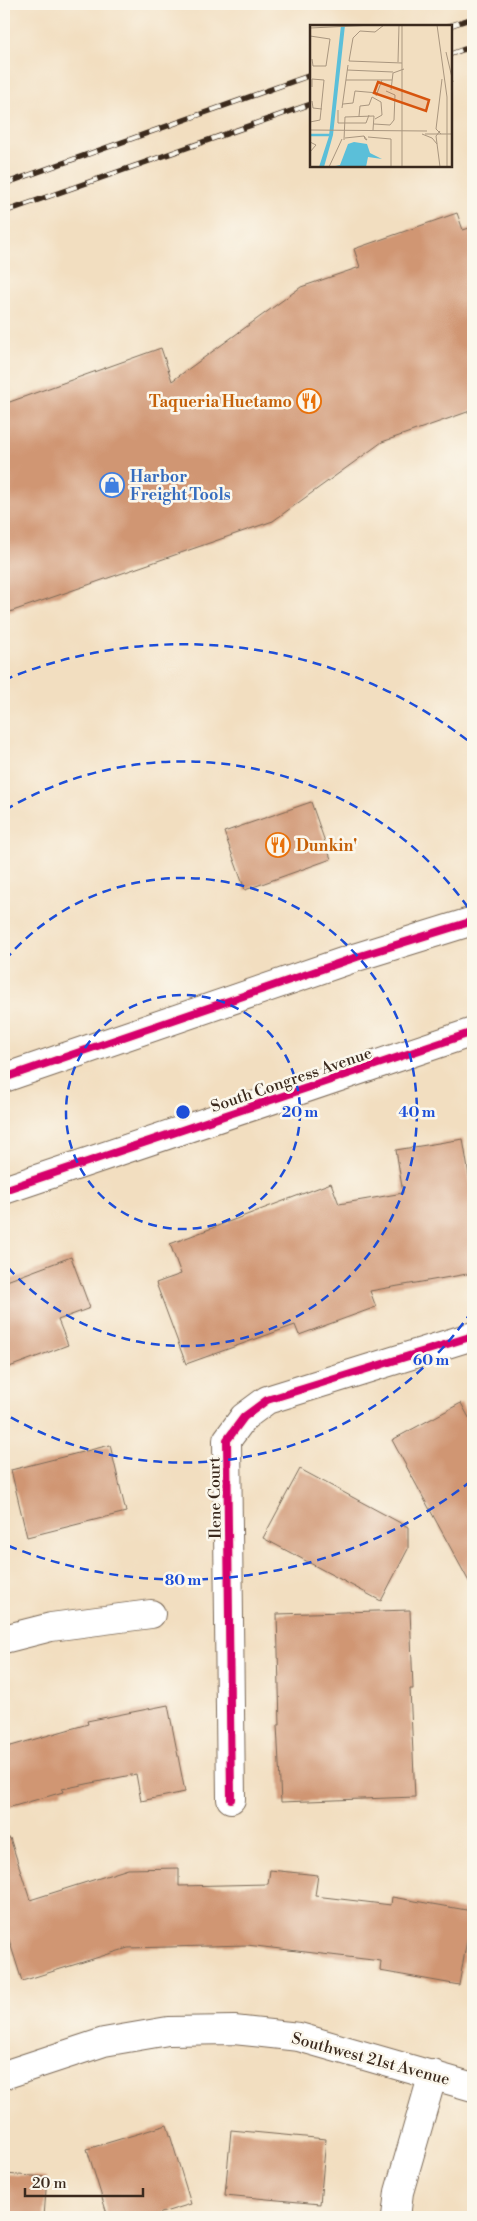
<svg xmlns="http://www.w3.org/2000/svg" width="477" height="2221" font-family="'Libre Bodoni',serif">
<rect width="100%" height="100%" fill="#fbf7ec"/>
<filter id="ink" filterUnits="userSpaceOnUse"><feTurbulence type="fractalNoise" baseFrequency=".02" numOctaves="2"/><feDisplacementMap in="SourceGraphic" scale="10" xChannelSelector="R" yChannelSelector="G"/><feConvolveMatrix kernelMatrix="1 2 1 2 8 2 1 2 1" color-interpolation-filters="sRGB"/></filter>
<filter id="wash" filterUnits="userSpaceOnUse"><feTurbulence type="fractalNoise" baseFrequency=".0096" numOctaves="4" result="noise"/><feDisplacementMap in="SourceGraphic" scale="20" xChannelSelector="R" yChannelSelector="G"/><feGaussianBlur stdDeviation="1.12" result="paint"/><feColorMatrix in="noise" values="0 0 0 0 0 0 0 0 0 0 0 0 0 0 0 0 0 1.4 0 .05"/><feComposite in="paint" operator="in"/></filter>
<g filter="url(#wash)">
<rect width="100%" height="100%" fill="#f2dec0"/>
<g id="blocks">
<!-- building -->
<g fill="#d09673">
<polygon points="457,213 463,230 473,227 473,410 382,442 273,521 4,614 4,404 161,348 172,381 301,287 360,267 354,249"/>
<polygon points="311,802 331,859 245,890 224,832"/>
<polygon points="463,1139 473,1200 473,1273 370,1291 376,1307 299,1335 295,1325 186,1364 156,1283 181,1274 170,1244 331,1183 339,1204 403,1193 396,1150"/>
<polygon points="71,1257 90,1308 58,1320 68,1345 4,1369 4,1282"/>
<polygon points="461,1403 473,1425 473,1589 392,1440"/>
<polygon points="110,1445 126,1512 27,1537 11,1470"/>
<polygon points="300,1469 408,1527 408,1549 381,1601 263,1538"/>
<polygon points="410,1610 413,1689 410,1689 415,1797 281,1802 277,1725 280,1725 277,1614"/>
<polygon points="168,1705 185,1792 141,1801 136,1774 62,1789 63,1792 4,1809 4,1748 88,1724 87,1721"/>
<polygon points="10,1838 30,1900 128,1869 179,1868 179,1886 268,1884 270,1870 318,1875 315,1896 391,1905 392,1897 472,1911 459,1985 380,1971 381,1961 247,1945 128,1948 22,1981 4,1924 4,1839"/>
<polygon points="167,2125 191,2204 148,2217 108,2217 87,2149"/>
<polygon points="231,2130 326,2139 320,2204 225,2195"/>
<polygon points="4,2174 47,2177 44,2217 4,2217"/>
</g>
</g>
</g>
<g filter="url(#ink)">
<use href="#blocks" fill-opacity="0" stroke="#7b6957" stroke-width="1"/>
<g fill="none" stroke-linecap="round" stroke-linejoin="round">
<defs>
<g id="street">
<polyline points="4,1639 51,1627 151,1614"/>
<polyline points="231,1799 227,1440 244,1417 267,1400 473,1336"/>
<polyline points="4,2075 104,2042 168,2031 234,2030 299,2037 473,2087"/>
<polyline points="396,2217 399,2192 433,2074"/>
</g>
<g id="secondary">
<polyline points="4,1078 357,957 473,921"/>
<polyline points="4,1190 473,1032"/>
</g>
</defs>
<!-- street casing -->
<use href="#street" stroke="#7b6957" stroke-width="30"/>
<!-- secondary casing -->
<use href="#secondary" stroke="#7b6957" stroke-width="30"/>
<!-- street -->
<use href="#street" stroke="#fff" stroke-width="28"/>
<!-- secondary -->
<use href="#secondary" stroke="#fff" stroke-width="28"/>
<defs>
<g id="rail">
<polyline points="449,26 473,18"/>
<polyline points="451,54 473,46"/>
<polyline points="4,184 311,75"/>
<polyline points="4,212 311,104"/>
</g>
</defs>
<!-- rail casing -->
<use href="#rail" stroke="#3b2a1e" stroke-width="5.5"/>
<!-- rail -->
<use href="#rail" stroke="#fbf7ec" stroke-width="4" stroke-dasharray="11" stroke-linecap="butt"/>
<defs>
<g id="cycleway">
<polyline points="4,1078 357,957 473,921"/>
<polyline points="4,1190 473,1032"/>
<polyline points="231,1799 227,1440 244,1417 267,1400 473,1336"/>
</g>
</defs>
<!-- cycleway casing -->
<use href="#cycleway" stroke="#fbf7ec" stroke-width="11"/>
<!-- cycleway -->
<use href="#cycleway" stroke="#d6006c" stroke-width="8"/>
</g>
</g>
<!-- distance rings -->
<g fill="none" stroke="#1d4ed8" stroke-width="2.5" stroke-dasharray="9 6">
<circle cx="183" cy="1112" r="117"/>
<path d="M5 960A234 234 0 1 1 5 1264"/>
<path d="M472 1311A351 351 0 0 1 5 1414M5 810A351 351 0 0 1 472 913"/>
<path d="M471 1481A468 468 0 0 1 4 1544M4 680A468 468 0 0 1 471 743"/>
</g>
<!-- icons -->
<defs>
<symbol id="restaurant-ring" viewBox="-11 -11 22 22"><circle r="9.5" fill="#fbf7ec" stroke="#e8710a" stroke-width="1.5"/><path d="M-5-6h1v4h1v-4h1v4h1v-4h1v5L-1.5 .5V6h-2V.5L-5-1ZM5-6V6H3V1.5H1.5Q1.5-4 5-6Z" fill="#e8710a"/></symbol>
<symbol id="shop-ring" viewBox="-11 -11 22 22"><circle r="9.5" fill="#fbf7ec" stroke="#3f7fe0" stroke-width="1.5"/><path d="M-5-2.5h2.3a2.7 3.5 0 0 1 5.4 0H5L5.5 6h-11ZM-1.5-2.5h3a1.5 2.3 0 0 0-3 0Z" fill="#3f7fe0"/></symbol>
</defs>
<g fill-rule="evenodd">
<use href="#restaurant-ring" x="295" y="387" width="28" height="28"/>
<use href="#shop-ring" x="98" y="471" width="28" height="28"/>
<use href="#restaurant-ring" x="264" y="831" width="28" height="28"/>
</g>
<g text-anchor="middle" stroke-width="5" stroke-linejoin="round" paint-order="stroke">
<!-- food labels -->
<g font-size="16" font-weight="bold" fill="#c56008" stroke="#fbf7ec" text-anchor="end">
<text x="292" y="407">Taqueria Huetamo</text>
<text x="296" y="851" text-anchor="start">Dunkin'</text>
</g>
<!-- shop labels -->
<g font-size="16" font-weight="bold" fill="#366cbe" stroke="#fbf7ec" text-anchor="start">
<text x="130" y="482">Harbor<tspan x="130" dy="18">Freight Tools</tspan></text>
</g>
<!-- street labels -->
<g font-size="16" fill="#3b2a1e" stroke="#fbf7ec">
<text transform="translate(291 1079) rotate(-19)" y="6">South Congress Avenue</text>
<text transform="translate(214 1498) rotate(-91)" y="6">Ilene Court</text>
<text transform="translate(371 2058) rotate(15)" y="6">Southwest 21st Avenue</text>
</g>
</g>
<!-- overview -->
<g transform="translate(310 25)">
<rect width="142" height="142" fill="#f2dec0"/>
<path d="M31 0H35L23 110 14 142H9L19 111ZM44 117 57 119 60 128 72 134 58 132 56 142H21L30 140 38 119Z" fill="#5bbfd9"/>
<path fill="none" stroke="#5bbfd9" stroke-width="2.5" d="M0 110H20"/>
<path fill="none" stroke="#a9967f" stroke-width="1" d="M74 0 65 7 50 6 43 13 39 36 92 38M92 0V142M127 0 137 72V142M0 3 64 0M0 11 20 14 16 41H3L2 34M136 27 143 57M88 37 89 0M37 45 83 47M36 55H82M81 65 83 48 94 44M66 71 72 55M2 76 3 83 12 84M33 79 43 78 45 66 68 68M32 83 38 40M28 85V98H56L59 90M49 91 50 81 59 80 62 72 71 77 72 90 65 94M0 97 10 95 14 55 2 54V62M64 99 80 100 84 95 85 70 76 66M0 105 117 106M130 106 126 111 130 142M112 109 122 113 127 119M115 109H143M131 109 126 104 132 54M58 112 81 114V142M35 113 54 111 57 115 55 114 54 111M34 115 35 92 64 91 63 105M0 117 6 120 0 127M19 142 32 114"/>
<path fill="#d7540e" fill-opacity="0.15" stroke="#d7540e" stroke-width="2.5" d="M68 57 119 75 116 86 64 68Z"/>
<rect width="142" height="142" fill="none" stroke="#3b2a1e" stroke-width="2.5"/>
</g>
<circle cx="183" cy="1112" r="8" fill="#1d4ed8" stroke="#fbf7ec" stroke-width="2.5"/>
<g font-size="15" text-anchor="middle" font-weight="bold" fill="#1d4ed8" stroke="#fbf7ec" stroke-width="5" stroke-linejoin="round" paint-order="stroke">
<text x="300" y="1117">20 m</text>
<text x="417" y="1117">40 m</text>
<text x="431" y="1365">60 m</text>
<text x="183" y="1585">80 m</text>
</g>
<!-- margin -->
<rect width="477" height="2221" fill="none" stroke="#fbf7ec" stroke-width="20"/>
<!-- scale -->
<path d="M25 2188v8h118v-8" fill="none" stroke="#3b2a1e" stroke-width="2.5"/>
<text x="32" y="2188" font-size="15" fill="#3b2a1e" stroke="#fbf7ec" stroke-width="4" paint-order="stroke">20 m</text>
</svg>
